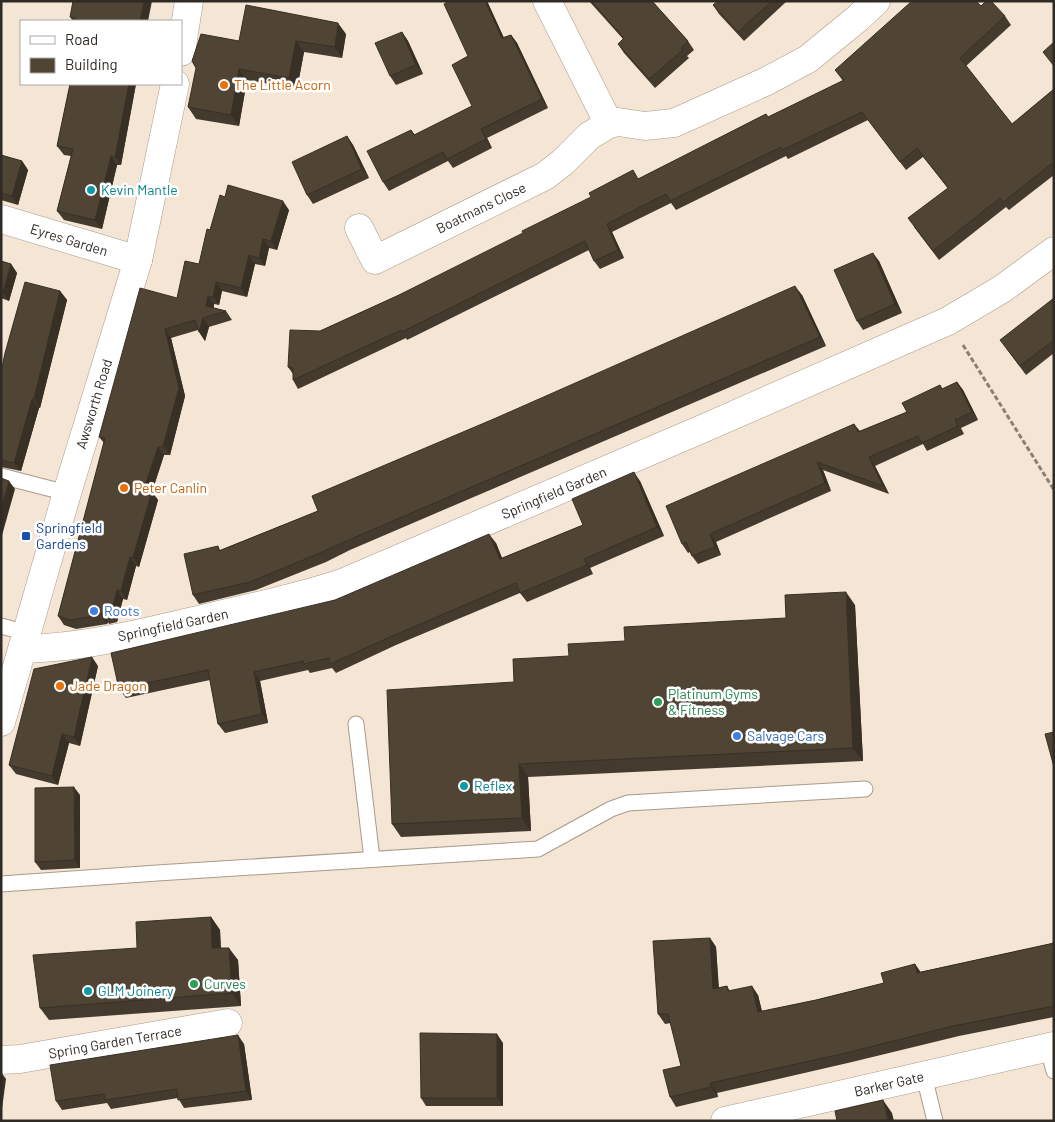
<svg xmlns="http://www.w3.org/2000/svg" width="1055" height="1122" font-family="Barlow,sans-serif">
<rect width="100%" height="100%" fill="#f4e5d4"/>
<g fill="none" stroke-linecap="round" stroke-linejoin="round">
<defs>
<g id="service">
<polyline points="1,476 67,493"/>
<polyline points="1,626 27,633"/>
<polyline points="356,724 372,859"/>
<polyline points="1,884 157,873 538,849 611,809 628,803 865,789"/>
<polyline points="1048,1048 1054,1071"/>
<polyline points="924,1076 935,1121"/>
</g>
<g id="minor">
<polyline points="547,1 609,124"/>
<polyline points="1,219 138,260"/>
<polyline points="359,228 375,260 545,176 563,162 589,136 609,124 618,122 645,126 674,123 767,81 808,59 858,18 876,1"/>
<path d="M23 649C84 648 147 632 206 618 252 607 298 598 342 583L702 429 948 321 1002 289 1054 251"/>
<polyline points="1,1060 20,1059 228,1023"/>
<polyline points="725,1121 1054,1046"/>
</g>
<g id="tertiary">
<polyline points="181,52 189,1"/>
<polyline points="1,722 67,493 138,260 175,84"/>
</g>
</defs>
<!-- service casing -->
<use href="#service" stroke="#a99b8b" stroke-width="17"/>
<!-- minor casing -->
<use href="#minor" stroke="#a99b8b" stroke-width="29"/>
<!-- tertiary casing -->
<use href="#tertiary" stroke="#a99b8b" stroke-width="29"/>
<!-- path -->
<polyline stroke="#8a8075" stroke-width="3" stroke-dasharray="5 2.5" stroke-linecap="butt" points="963,345 1054,490"/>
<!-- service -->
<use href="#service" stroke="#fff" stroke-width="15"/>
<!-- minor -->
<use href="#minor" stroke="#fff" stroke-width="28"/>
<!-- tertiary -->
<use href="#tertiary" stroke="#fff" stroke-width="28"/>
</g>
<!-- wall -->
<g fill="#453a2e">
<polygon points="487,1 504,38 511,35 517,43 548,108 487,138 492,148 453,168 448,161 389,191 383,182 411,130 415,135 472,106 468,56"/>
<polygon points="589,1 652,1 688,41 694,50 687,56 689,58 655,88 624,53 618,44 623,39"/>
<polygon points="718,1 787,1 744,41 719,14 713,5"/>
<polygon points="981,6 1005,16 1011,25 966,66 1012,124 1054,89 1054,175 1009,210 1006,207 939,260 914,227 948,188 923,157 906,170 868,120 788,159 786,156 676,210 671,203 612,232 624,258 600,269 594,261 589,250 407,340 406,338 298,389 293,380 293,374 288,367 320,331 399,295 639,179 766,114 768,117 843,81 835,70"/>
<polygon points="70,17 148,21 73,21"/>
<polygon points="402,32 408,41 423,74 396,85 390,76"/>
<polygon points="346,34 342,58 304,52 297,89 247,80 239,126 196,119 188,107 239,41"/>
<polygon points="70,84 136,84 121,165 117,165 102,229 64,220 57,211 71,156 64,155 57,146"/>
<polygon points="347,136 353,145 369,178 313,204 307,195"/>
<polygon points="1,155 22,161 28,170 18,205 1,200"/>
<polygon points="225,197 289,210 277,250 269,248 265,266 255,264 247,297 222,291 219,305 214,304 214,308 226,311 232,320 209,327 205,341 198,330 171,338 185,396 170,455 164,455 152,492 158,500 139,567 136,566 127,600 123,599 117,622 109,624 108,622 107,624 76,629 64,625 58,616 104,443 99,437 177,298 199,264 210,230"/>
<polygon points="1,259 3,262 11,264 17,273 9,301 1,298"/>
<polygon points="879,261 902,313 863,330 857,321"/>
<polygon points="60,291 67,300 40,408 39,408 21,471 1,467 1,372"/>
<polygon points="802,295 826,346 350,550 326,562 256,590 199,604 193,595 218,546 220,550 318,511"/>
<polygon points="1054,298 1054,353 1026,375 1006,348"/>
<polygon points="957,382 963,390 978,420 961,428 964,434 927,451 923,444 875,466 889,494 823,470 831,491 716,542 721,555 698,564 692,556 690,552 688,553 682,544 854,424 860,431 907,412 940,385 942,389"/>
<polygon points="640,481 664,536 590,568 593,574 527,602 520,593 396,645 336,673 332,668 310,673 308,670 260,681 268,723 225,733 218,724 210,680 126,698 119,689 335,600 496,543 502,558 583,525"/>
<polygon points="855,605 863,761 528,777 531,831 401,837 392,824 569,656 625,641 786,618"/>
<polygon points="98,666 80,746 69,743 58,785 16,774 9,765"/>
<polygon points="80,795 80,868 41,870 35,862"/>
<polygon points="211,917 220,930 221,948 238,960 241,1006 49,1020 40,1008 137,948"/>
<polygon points="710,938 716,947 719,988 727,986 730,991 758,995 762,1011 816,1000 884,983 915,964 920,972 1054,943 1054,1017 959,1036 852,1062 717,1093 718,1097 676,1107 670,1097 681,1066 671,1023 665,1024 658,1014"/>
<polygon points="503,1043 503,1106 426,1106 421,1098"/>
<polygon points="244,1044 252,1100 184,1108 178,1098 111,1109 107,1103 62,1110 56,1101"/>
</g>
<!-- shaded-wall -->
<g fill="#383025">
<polygon points="144,1 152,1 148,21 140,21"/>
<polygon points="485,1 487,1 508,47 502,38"/>
<polygon points="338,23 346,34 342,58 335,47"/>
<polygon points="402,32 408,41 423,74 416,65"/>
<polygon points="511,35 517,43 548,108 542,99"/>
<polygon points="296,41 304,52 297,89 289,78"/>
<polygon points="239,69 247,80 239,126 231,115"/>
<polygon points="129,84 136,84 121,165 115,157"/>
<polygon points="481,129 487,138 492,148 486,139"/>
<polygon points="347,136 353,145 369,178 362,169"/>
<polygon points="111,156 117,165 102,229 95,220"/>
<polygon points="22,161 28,170 18,205 12,196"/>
<polygon points="283,201 289,210 277,250 271,241"/>
<polygon points="607,224 612,232 624,258 618,250"/>
<polygon points="263,239 269,248 265,266 259,258"/>
<polygon points="873,253 879,261 902,313 895,304"/>
<polygon points="249,255 255,264 247,297 241,288"/>
<polygon points="11,264 17,273 9,301 3,292"/>
<polygon points="216,282 222,291 219,305 213,297"/>
<polygon points="795,286 802,295 826,346 820,337"/>
<polygon points="60,291 67,300 40,408 34,399"/>
<polygon points="208,296 214,304 212,314 206,306"/>
<polygon points="203,318 209,327 205,341 199,332"/>
<polygon points="165,329 171,338 185,396 170,455 163,446"/>
<polygon points="957,382 963,390 978,420 972,412"/>
<polygon points="32,399 39,408 21,471 14,463"/>
<polygon points="158,447 164,455 152,492 158,500 139,567 133,558 144,489"/>
<polygon points="869,457 875,466 889,494 883,486"/>
<polygon points="817,462 823,470 831,491 825,483"/>
<polygon points="634,472 640,481 664,536 657,527"/>
<polygon points="9,481 15,489 1,539 1,508"/>
<polygon points="489,534 496,543 506,568 500,559"/>
<polygon points="710,534 716,542 721,555 715,547"/>
<polygon points="130,557 136,566 127,600 121,591"/>
<polygon points="584,559 590,568 593,574 587,565"/>
<polygon points="117,590 123,599 117,622 111,613"/>
<polygon points="846,592 855,605 863,761 853,748"/>
<polygon points="102,612 103,615 108,622 107,624 101,615"/>
<polygon points="92,657 98,666 80,746 74,737"/>
<polygon points="254,672 260,681 268,723 262,714"/>
<polygon points="62,734 69,743 58,785 52,776"/>
<polygon points="519,764 528,777 531,831 522,818"/>
<polygon points="74,787 80,795 80,868 75,860"/>
<polygon points="211,917 220,930 221,961 212,948"/>
<polygon points="710,938 716,947 719,998 713,989"/>
<polygon points="229,948 238,960 241,1006 232,993"/>
<polygon points="915,964 922,974 917,973"/>
<polygon points="752,986 758,995 764,1021 758,1012"/>
<polygon points="497,1034 503,1043 503,1106 497,1098"/>
<polygon points="238,1035 244,1044 252,1100 246,1091"/>
<polygon points="1,1072 6,1079 1,1116"/>
<polygon points="710,1083 717,1093 718,1097 711,1087"/>
<polygon points="883,1100 892,1113 894,1121 888,1121"/>
</g>
<!-- building -->
<g fill="#504435" stroke="#383025">
<polygon points="73,1 144,1 140,21 75,21 75,18 70,17"/>
<polygon points="449,1 485,1 502,38 511,35 542,99 481,129 486,139 447,159 443,152 383,182 367,151 411,130 414,135 472,106 452,65 468,56 444,4"/>
<polygon points="591,1 652,1 688,41 681,48 683,50 649,79 618,44 624,38"/>
<polygon points="718,1 772,1 738,32 713,5"/>
<polygon points="912,1 976,1 981,6 986,1 991,1 1005,16 960,58 1012,124 1054,89 1054,162 1003,202 1000,198 933,251 908,218 948,188 917,148 900,162 862,112 782,150 781,147 670,201 666,194 607,224 618,250 594,261 585,241 402,332 401,330 293,380 293,368 288,367 290,330 320,331 399,295 523,233 522,231 591,197 589,193 633,170 638,179 766,114 768,117 844,80 835,70"/>
<polygon points="246,5 338,23 335,47 296,41 289,78 239,69 231,115 188,107 196,68 192,61 201,34 239,41"/>
<polygon points="402,32 416,65 390,76 375,43"/>
<polygon points="1054,42 1054,66 1043,52"/>
<polygon points="70,84 129,84 115,157 111,156 95,220 57,211 73,149 57,146"/>
<polygon points="347,136 362,169 307,195 292,162"/>
<polygon points="1,155 22,161 12,196 1,193"/>
<polygon points="228,185 283,201 271,241 263,239 259,258 249,255 241,288 216,282 213,297 208,296 206,306 226,311 203,318 199,332 195,320 165,329 179,388 163,446 158,447 144,489 152,491 133,558 130,557 121,591 117,590 111,613 103,615 102,612 101,615 70,620 58,616 105,438 99,437 140,288 177,298 185,261 199,264 207,229 210,230 220,195 225,197"/>
<polygon points="873,253 895,304 857,321 834,270"/>
<polygon points="1,261 11,264 3,292 1,291"/>
<polygon points="25,282 60,291 34,399 32,399 14,463 1,460 1,372 5,353"/>
<polygon points="795,286 820,337 344,542 320,553 250,582 193,595 184,554 218,546 219,551 318,511 312,496 496,418"/>
<polygon points="1054,298 1054,340 1020,366 1000,340"/>
<polygon points="957,382 972,412 955,420 958,426 922,443 918,436 869,457 883,486 817,462 825,483 710,534 715,547 692,556 686,542 682,544 666,506 854,424 858,432 907,412 902,403 940,385 942,389"/>
<polygon points="634,472 657,527 584,559 587,565 520,593 516,583 390,637 330,664 329,658 304,664 303,661 254,672 262,714 218,724 208,670 119,689 111,653 335,600 489,534 500,559 583,525 572,499"/>
<polygon points="1,478 9,481 1,508"/>
<polygon points="846,592 853,748 519,764 522,818 392,824 387,690 514,682 513,659 569,656 568,644 625,641 624,627 786,618 785,595"/>
<polygon points="92,657 74,737 62,734 52,776 9,765 34,669"/>
<polygon points="1054,732 1054,767 1045,734"/>
<polygon points="74,787 75,860 35,862 35,788"/>
<polygon points="211,917 212,948 229,948 232,993 40,1008 33,955 137,948 136,922"/>
<polygon points="710,938 713,989 727,986 728,991 752,986 758,1012 816,1000 884,983 881,973 915,964 917,973 1054,943 1054,1006 953,1026 846,1053 710,1083 711,1087 670,1097 663,1070 681,1066 668,1014 658,1014 653,941"/>
<polygon points="420,1033 497,1034 497,1098 421,1098"/>
<polygon points="238,1035 246,1091 178,1100 177,1089 105,1100 104,1094 56,1101 50,1065"/>
<polygon points="883,1100 888,1121 837,1121 835,1111"/>
</g>
<!-- markers -->
<g fill="#e8710a" stroke="#fff" stroke-width="2">
<circle cx="224" cy="85" r="5"/>
<circle cx="124" cy="488" r="5"/>
<circle cx="60" cy="686" r="5"/>
</g>
<g fill="#0f9aa8" stroke="#fff" stroke-width="2">
<circle cx="91" cy="190" r="5"/>
<circle cx="464" cy="786" r="5"/>
<circle cx="88" cy="991" r="5"/>
</g>
<rect fill="#1a4fb4" stroke="#fff" stroke-width="2" x="21" y="531" width="10" height="10" rx="2.5"/>
<g fill="#3f7fe0" stroke="#fff" stroke-width="2">
<circle cx="94" cy="611" r="5"/>
<circle cx="737" cy="736" r="5"/>
</g>
<g fill="#2e9e5b" stroke="#fff" stroke-width="2">
<circle cx="658" cy="702" r="5"/>
<circle cx="194" cy="984" r="5"/>
</g>
<g text-anchor="middle" stroke-width="5" stroke-linejoin="round" paint-order="stroke">
<!-- food labels -->
<g font-size="14" fill="#c56008" stroke="#fff" text-anchor="start">
<text x="234" y="90">The Little Acorn</text>
<text x="134" y="493">Peter Canlin</text>
<text x="70" y="691">Jade Dragon</text>
</g>
<!-- culture labels -->
<g font-size="14" fill="#0d838f" stroke="#fff" text-anchor="start">
<text x="101" y="195">Kevin Mantle</text>
<text x="474" y="791">Reflex</text>
<text x="98" y="996">GLM Joinery</text>
</g>
<!-- street labels -->
<g font-size="14" fill="#302a24" stroke="#fff">
<text transform="translate(481 208) rotate(-26)" y="5">Boatmans Close</text>
<text transform="translate(69 240) rotate(17)" y="5">Eyres Garden</text>
<text transform="translate(94 404) rotate(-73)" y="5">Awsworth Road</text>
<text transform="translate(554 493) rotate(-23)" y="5">Springfield Garden</text>
<text transform="translate(173 625) rotate(-12)" y="5">Springfield Garden</text>
<text transform="translate(115 1042) rotate(-10)" y="5">Spring Garden Terrace</text>
<text transform="translate(889 1084) rotate(-13)" y="5">Barker Gate</text>
</g>
<!-- transit labels -->
<g font-size="14" fill="#164399" stroke="#fff" text-anchor="start">
<text x="36" y="533">Springfield<tspan x="36" dy="16">Gardens</tspan></text>
</g>
<!-- shop labels -->
<g font-size="14" fill="#366cbe" stroke="#fff" text-anchor="start">
<text x="104" y="616">Roots</text>
<text x="747" y="741">Salvage Cars</text>
</g>
<!-- leisure labels -->
<g font-size="14" fill="#27864d" stroke="#fff" text-anchor="start">
<text x="668" y="699">Platinum Gyms<tspan x="668" dy="16">&amp; Fitness</tspan></text>
<text x="204" y="989">Curves</text>
</g>
</g>
<!-- border -->
<rect width="1055" height="1122" fill="none" stroke="#302a24" stroke-width="5"/>
<!-- legend -->
<rect x="20" y="20" width="162" height="65" fill="#ffffff" stroke="#acaaa7"/>
<rect x="30" y="36" width="25" height="8" fill="#ffffff" stroke="#acaaa7"/>
<text x="65" y="45" font-size="15" fill="#302a24">Road</text>
<rect x="30" y="58" width="25" height="15" fill="#504435" stroke="#acaaa7"/>
<text x="65" y="70" font-size="15" fill="#302a24">Building</text>
</svg>
